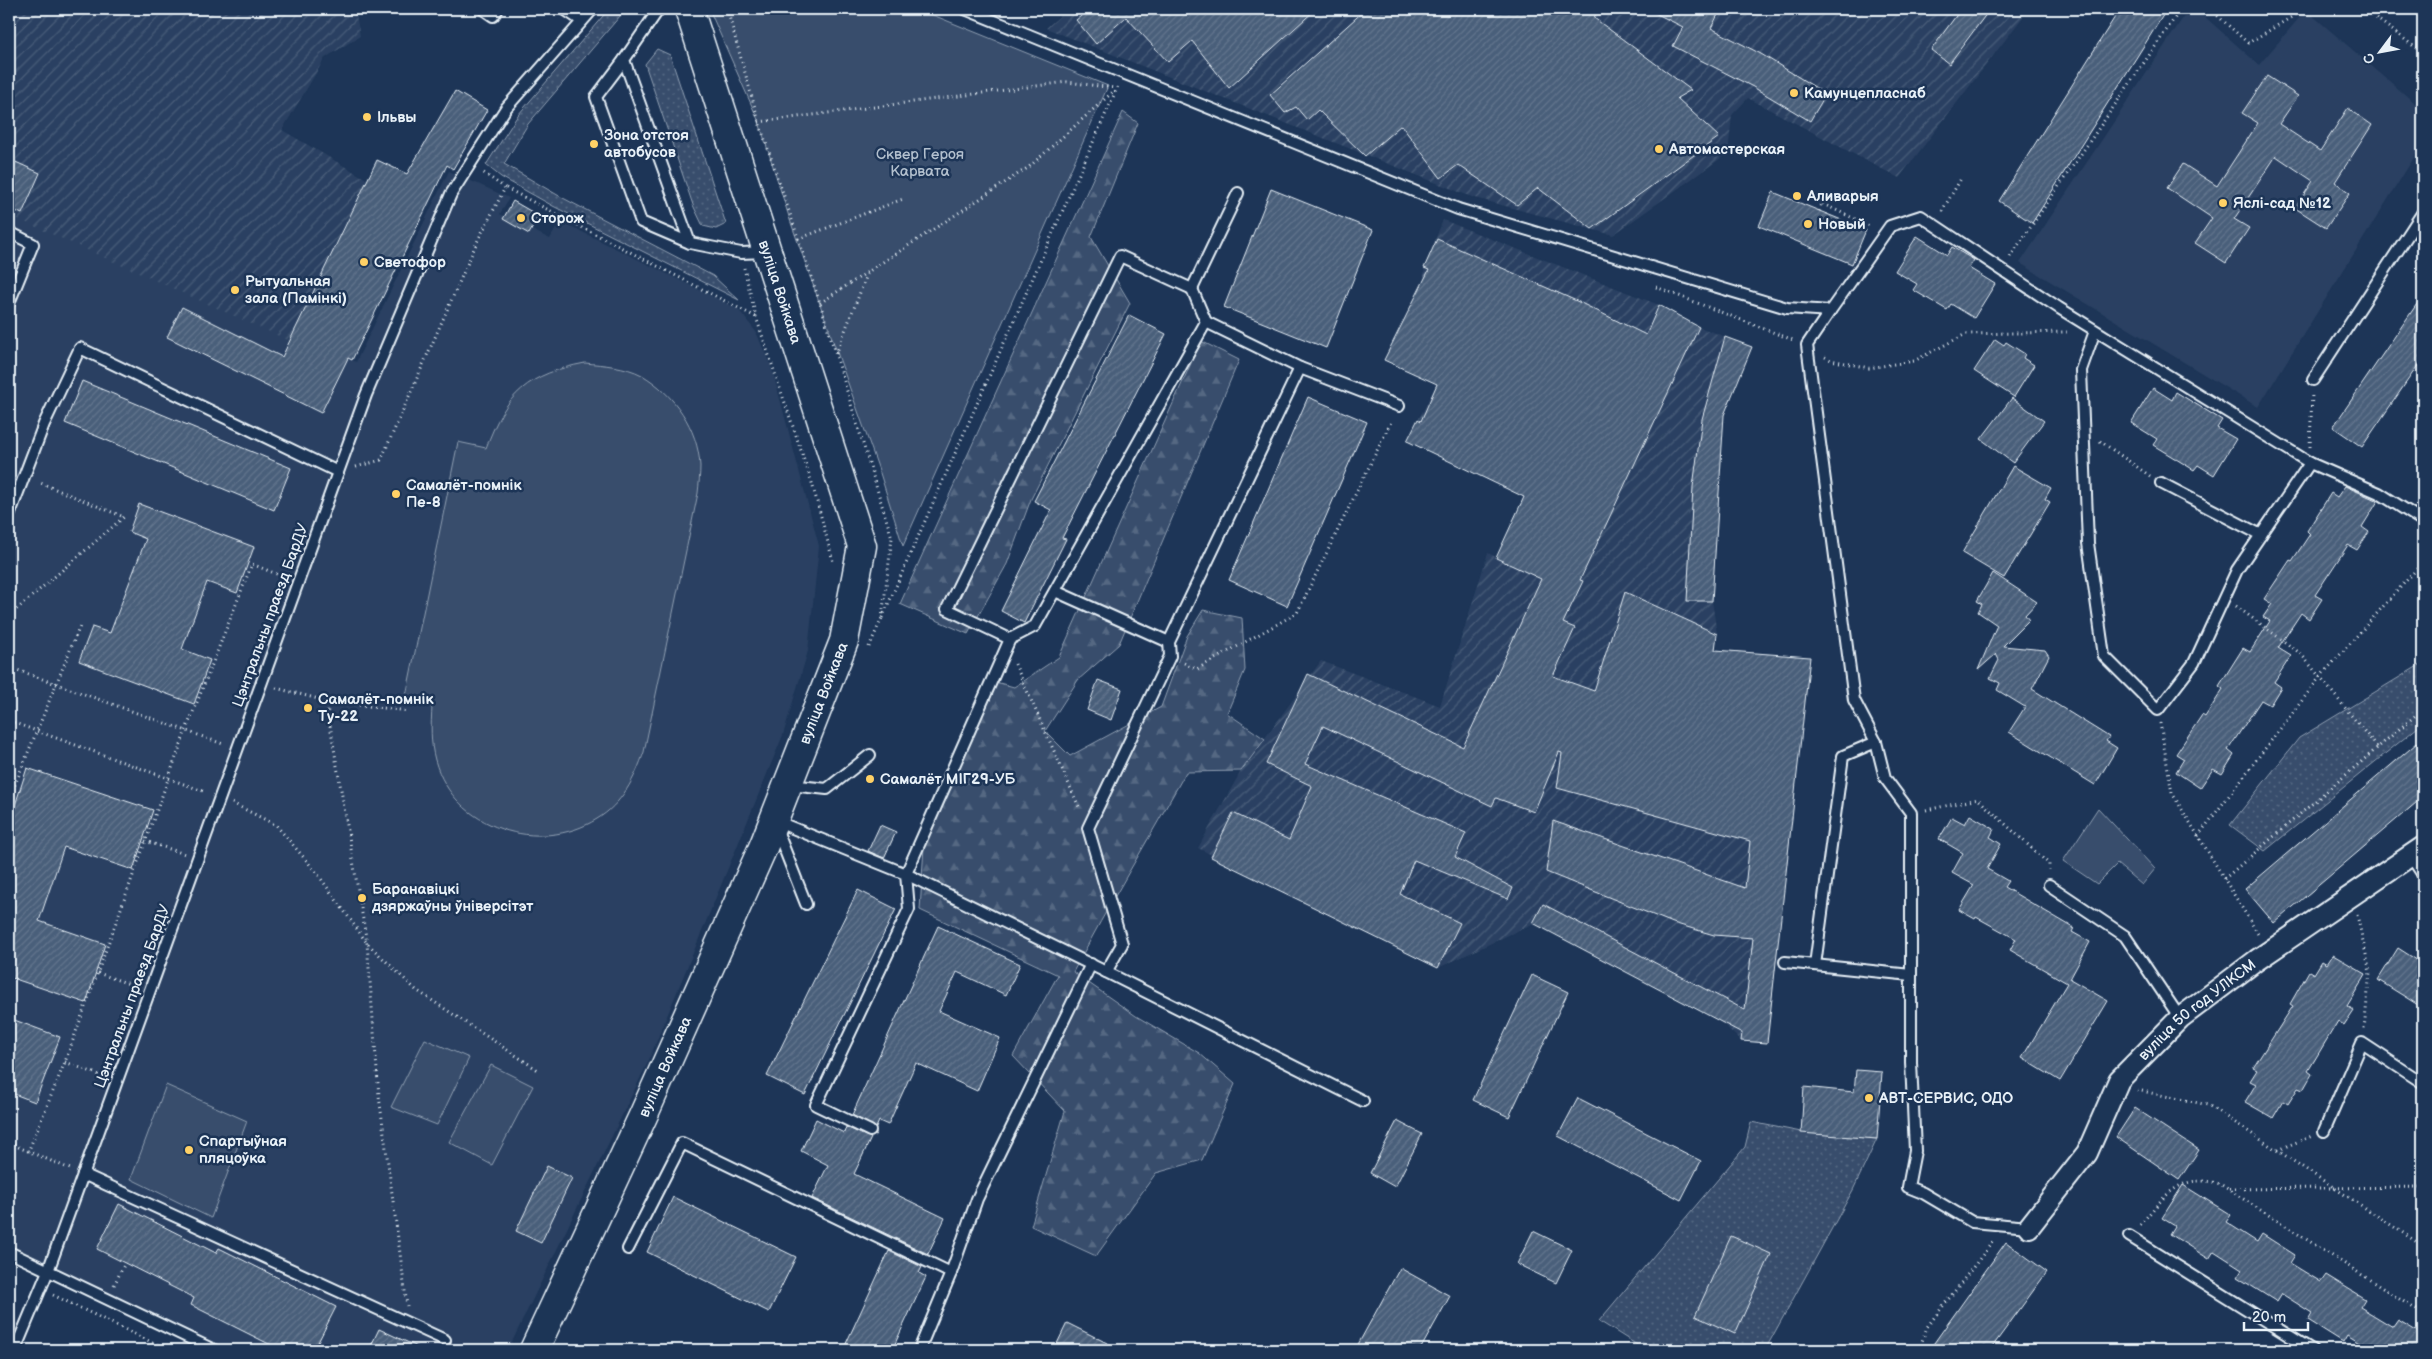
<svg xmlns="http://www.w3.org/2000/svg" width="2432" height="1359" font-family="'Balsamiq Sans',sans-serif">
<defs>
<pattern id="industrial-furrows" width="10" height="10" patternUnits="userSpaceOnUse" patternTransform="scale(1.25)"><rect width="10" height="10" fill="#2a4162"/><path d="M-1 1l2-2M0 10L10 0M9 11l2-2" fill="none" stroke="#495d79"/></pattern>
<pattern id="grass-dots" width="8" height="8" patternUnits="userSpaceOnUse" patternTransform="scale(1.25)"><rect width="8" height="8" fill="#374d6c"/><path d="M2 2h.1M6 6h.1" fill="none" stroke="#546782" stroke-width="1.8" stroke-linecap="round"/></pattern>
<pattern id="forest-firs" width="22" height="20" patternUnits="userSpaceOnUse" patternTransform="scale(1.25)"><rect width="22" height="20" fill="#374d6c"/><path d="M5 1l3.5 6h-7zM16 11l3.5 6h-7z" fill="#546782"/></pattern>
<pattern id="building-hatch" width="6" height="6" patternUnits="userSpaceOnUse" patternTransform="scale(1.25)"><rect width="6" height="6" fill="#495e7a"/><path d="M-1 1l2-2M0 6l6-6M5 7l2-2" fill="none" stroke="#63768e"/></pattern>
</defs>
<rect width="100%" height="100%" fill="#1d3557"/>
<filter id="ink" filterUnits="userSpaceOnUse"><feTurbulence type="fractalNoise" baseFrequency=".02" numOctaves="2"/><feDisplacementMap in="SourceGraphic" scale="10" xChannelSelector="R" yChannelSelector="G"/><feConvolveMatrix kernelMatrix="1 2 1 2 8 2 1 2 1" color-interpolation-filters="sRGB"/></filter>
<g filter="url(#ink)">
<!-- built -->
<g fill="#2a4162">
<polygon points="2189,9 2196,9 2259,65 2306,10 2423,110 2423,143 2258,407 2020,263"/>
<polygon points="449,171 509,198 500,214 550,239 560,221 738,309 756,332 772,369 819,546 808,651 783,735 648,1062 508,1350 205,1350 9,1257 9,203 356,362"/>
</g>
<!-- industrial -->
<g fill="url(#industrial-furrows)">
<polygon points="9,9 355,9 360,36 325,58 282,130 368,180 290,341 9,215"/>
<polygon points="1068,9 2029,9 1899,178 1748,98 1732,115 1728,153 1613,235 1472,197 1046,28"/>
<polygon points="1443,220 1659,305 1699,327 1752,347 1724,415 1712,601 1717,634 1715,650 1810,657 1767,1043 1741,1041 1720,1021 1534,923 1438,968 1198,848 1241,771 1321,661 1440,706 1488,553 1496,557 1524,497 1407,441 1437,384 1384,360 1424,282 1424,268"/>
</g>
<!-- grass -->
<g fill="url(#grass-dots)" stroke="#909fb2">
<polygon points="609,9 626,9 528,124 504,164 561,197 713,276 739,300 553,206 501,177 486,165 518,115"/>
<polygon points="657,49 670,55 726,224 716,229 703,226 693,205 645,64"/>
<polygon points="2423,663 2423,723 2265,851 2230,825 2299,738"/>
<polygon points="1751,1122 1801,1132 1877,1139 1853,1190 1765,1350 1645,1350 1599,1321 1745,1147"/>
</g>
<!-- forest -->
<g fill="url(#forest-firs)" stroke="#909fb2">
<polygon points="1123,112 1138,123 1091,237 1130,303 1031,499 1007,564 968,634 900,604"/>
<path d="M1201 341 1239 360 1119 644 1078 680 1045 731 1070 756 1161 707 1187 636 1203 610 1242 618 1245 670 1227 713 1265 739 1241 771 1186 772C1149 839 1109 904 1073 972L1136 1016 1199 1053 1235 1084 1202 1160 1156 1173 1096 1256 1031 1226 1065 1111 1013 1056 1058 975 920 910 925 831 992 681 1014 687 1059 657Z"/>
</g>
<!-- park -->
<g fill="#374d6c" stroke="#909fb2">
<polygon points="709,9 918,9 1108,86 903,546 880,473 790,220 759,122"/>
<path d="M585 363C604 365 625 366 642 375 674 394 698 428 700 466 700 474 699 484 698 493L644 752C635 778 622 804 597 819 539 855 454 829 435 760 430 742 431 725 432 707L405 701 458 442 486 448C506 393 528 374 585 363Z"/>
<polygon points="2098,808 2155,869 2142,885 2117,864 2097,884 2063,861"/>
<polygon points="425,1039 469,1058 437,1125 391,1107"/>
<polygon points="491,1065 533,1086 492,1165 449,1142"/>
<polygon points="166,1085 247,1121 211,1218 131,1179"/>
</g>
<!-- building -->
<g fill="url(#building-hatch)" stroke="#e8f1f8">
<polygon points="1090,9 1316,9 1229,88 1192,41 1168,62 1126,17 1096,44 1076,20"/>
<polygon points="1366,9 1532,9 1541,15 1546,9 1598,9 1594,18 1691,90 1677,98 1719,137 1592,229 1538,188 1517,205 1458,165 1441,178 1401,125 1365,156 1318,110 1307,120 1296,107 1285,113 1270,95"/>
<polygon points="1647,9 1721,9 1711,28 1761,54 1826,94 1810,121 1753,87 1673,46 1683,27"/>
<polygon points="1961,9 1990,9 1949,64 1931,50"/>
<polygon points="2120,9 2167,9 2032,223 1999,201"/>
<polygon points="2267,76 2298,96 2279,124 2320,151 2348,108 2372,125 2335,182 2350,193 2326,228 2295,208 2313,181 2276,156 2234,219 2249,228 2226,263 2195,243 2212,218 2167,188 2183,164 2217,186 2258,123 2242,113"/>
<polygon points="455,91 487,110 453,169 447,165 352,360 348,358 321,413 167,337 182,307 282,357 377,160 407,174"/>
<polygon points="9,159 40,173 22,214 9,208"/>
<polygon points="1271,189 1373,230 1326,348 1224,307"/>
<polygon points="1773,192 1866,230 1852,264 1759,226"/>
<polygon points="513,201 539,216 529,234 503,219"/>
<polygon points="1917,236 1947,255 1952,247 1974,260 1969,268 1995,284 1974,318 1951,304 1947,310 1913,290 1917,284 1895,271"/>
<polygon points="1437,239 1581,303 1646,335 1659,305 1699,327 1580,580 1583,581 1563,623 1575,628 1553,676 1594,691 1625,592 1717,634 1715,650 1810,657 1767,1043 1741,1041 1742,1033 1533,923 1543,904 1745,1010 1753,938 1714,935 1673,923 1546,872 1553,821 1745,888 1750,841 1557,788 1562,753 1559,752 1534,812 1496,798 1492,806 1323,726 1305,764 1466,833 1455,857 1513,888 1508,899 1414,860 1400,894 1460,923 1438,968 1211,857 1233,813 1289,840 1312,786 1266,764 1308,674 1463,747 1541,579 1496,558 1524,497 1407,441 1418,419 1421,421 1437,384 1384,360 1429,270 1424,268"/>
<polygon points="2423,295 2423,358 2362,447 2333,427"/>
<polygon points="1129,315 1166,334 1062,538 1066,539 1024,623 1001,611 1051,510 1034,501"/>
<polygon points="1725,337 1752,347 1724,415 1712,601 1687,601 1693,487 1702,419"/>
<polygon points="1995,339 2004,345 2006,342 2025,354 2023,358 2034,365 2014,397 1974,371"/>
<polygon points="82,381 291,468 274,510 65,423"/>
<polygon points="2153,388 2172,400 2176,392 2222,420 2217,428 2236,439 2214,475 2198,465 2194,470 2153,445 2157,439 2131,423"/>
<polygon points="1308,397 1367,422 1287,606 1229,580"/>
<polygon points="2012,398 2044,421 2013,463 1981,439"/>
<polygon points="2013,466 2051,488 2045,499 2050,502 2004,578 1962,553"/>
<polygon points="2345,486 2378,501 2362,527 2369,532 2357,550 2348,545 2315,595 2322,599 2309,619 2301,613 2278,648 2291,656 2274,682 2281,687 2270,705 2261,700 2228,750 2234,755 2222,774 2213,769 2200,788 2176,772 2184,759 2176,754 2202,715 2205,717 2223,689 2219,686 2243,648 2250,652 2270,621 2263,617 2272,604 2264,599 2290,560 2292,561 2310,534 2307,531 2331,493 2337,497"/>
<polygon points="139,504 254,547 237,593 207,582 182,649 210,660 194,704 79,661 92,627 110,633 146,539 129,532"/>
<polygon points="1993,573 2037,602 2025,615 2029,620 2003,646 2045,650 2049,656 2032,689 2109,737 2106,741 2117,748 2095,785 2009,732 2025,707 1997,690 2000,683 1990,678 1999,660 1996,654 1978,670 1997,625 1978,612 1982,604 1977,601"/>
<polygon points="1098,680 1122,689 1111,720 1087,710"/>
<polygon points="2423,738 2423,797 2274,923 2245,889"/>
<polygon points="27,768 153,810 133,870 64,847 39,921 105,944 86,1003 9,977 9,824"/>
<polygon points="1970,815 1994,829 1990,837 2001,844 1987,869 2008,881 2004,887 2074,928 2072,932 2090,942 2070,979 2108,1001 2060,1081 2022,1058 2067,983 2010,950 2016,939 1976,917 1975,919 1959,910 1974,885 1952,873 1963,853 1939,839 1952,817 1965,824"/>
<polygon points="880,825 896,832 884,858 868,851"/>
<polygon points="858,890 896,909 805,1095 767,1076"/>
<polygon points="938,926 1020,964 1006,995 957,972 939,1011 1000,1038 977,1091 916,1063 888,1125 879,1121 876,1128 852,1115"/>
<polygon points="2398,948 2423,964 2423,1008 2378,980"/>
<polygon points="2333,955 2366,974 2347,1006 2354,1010 2344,1025 2338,1021 2308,1071 2312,1074 2303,1090 2298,1088 2288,1104 2283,1101 2273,1118 2245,1102 2256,1084 2250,1081 2257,1070 2253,1068 2293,1006 2290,1004 2309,971 2314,974 2322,961 2327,964"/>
<polygon points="1532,975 1568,992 1509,1117 1473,1100"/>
<polygon points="9,1018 60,1037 35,1102 9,1092"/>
<polygon points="1856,1070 1882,1072 1877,1139 1801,1133 1804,1087 1854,1092"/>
<polygon points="1578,1098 1701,1161 1681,1200 1558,1136"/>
<polygon points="2135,1108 2199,1150 2179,1180 2116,1137"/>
<polygon points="816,1119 844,1133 846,1127 871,1138 854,1174 945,1218 928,1254 812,1198 828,1165 801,1151"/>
<polygon points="1397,1121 1422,1134 1395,1187 1370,1173"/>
<polygon points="547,1166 572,1178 541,1243 516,1231"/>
<polygon points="2183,1185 2231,1215 2226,1222 2257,1242 2262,1234 2295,1255 2290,1263 2321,1282 2326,1275 2365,1299 2360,1307 2393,1327 2398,1320 2423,1335 2423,1350 2372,1350 2347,1335 2343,1342 2308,1320 2312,1313 2282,1294 2277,1302 2237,1277 2242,1269 2214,1251 2209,1259 2170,1234 2175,1226 2162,1218"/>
<polygon points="673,1197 796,1257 769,1312 647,1252"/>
<polygon points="119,1204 216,1253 219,1248 336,1307 314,1350 281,1350 191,1305 194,1298 97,1249"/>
<polygon points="1533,1231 1572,1250 1556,1283 1517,1264"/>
<polygon points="1731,1236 1771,1254 1735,1334 1695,1316"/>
<polygon points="2006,1242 2047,1272 1990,1350 1929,1350"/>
<polygon points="889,1251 922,1267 919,1273 926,1277 892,1350 843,1350"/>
<polygon points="1400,1268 1450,1296 1420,1350 1355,1350"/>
<polygon points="1067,1323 1121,1350 1054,1350"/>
<polygon points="379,1329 424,1350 369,1350"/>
</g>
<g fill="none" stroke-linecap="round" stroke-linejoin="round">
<defs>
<g id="service">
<polyline points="483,9 493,16 498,9"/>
<polyline points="564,9 582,21"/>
<polyline points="659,9 624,60 690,243 741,253 766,252"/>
<polyline points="965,9 1458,209 1787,308 1830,311 1890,226 1921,216 2059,308 2310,463 2379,493 2423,521"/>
<polyline points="624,60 596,97 641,222 690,243"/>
<polyline points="9,232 33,244 9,303"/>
<polyline points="1192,289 1206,322 1035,626 1010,639 906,874 1106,972 1122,944 1088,828 1170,656 1169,642 1300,368"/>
<polyline points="1830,311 1807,345 1854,700 1876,742 1885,778 1911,813 1911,1062 1915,1151 1908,1187 1923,1193 1972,1222 2029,1227"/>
<polyline points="1206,322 1300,368 1399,406"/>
<polyline points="2095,331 2081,370 2088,543 2104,656 2158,710 2194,663 2237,570 2310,463"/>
<polyline points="2313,380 2423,212"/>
<polyline points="2161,483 2261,535"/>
<polyline points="9,516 44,424 80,348 338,472"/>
<polyline points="1055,591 1169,642"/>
<polyline points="1010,639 947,609 1120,256 1192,289 1238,193"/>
<polyline points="790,785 827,789 870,755"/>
<polyline points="2410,855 2423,875"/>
<polyline points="2049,885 2125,936 2180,1018"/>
<polyline points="806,904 773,820 906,874 909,909 816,1105 870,1131"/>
<polyline points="1785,962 1911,975"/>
<polyline points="1815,965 1843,756 1876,742"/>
<polyline points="1106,972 1363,1101"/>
<polyline points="2324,1131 2362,1043 2423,1083"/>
<polyline points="83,1174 445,1340"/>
<polyline points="2129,1236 2312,1350"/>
<polyline points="628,1249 682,1143 951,1273 977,1199 1091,964"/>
<polyline points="9,1252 214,1350"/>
<polyline points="15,1350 48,1271 366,395 451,194 506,108 593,9"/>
<polyline points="919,1350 951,1273"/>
</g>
<g id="minor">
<path id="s1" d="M2029 1227 2087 1153 2119 1080 2180 1018 2257 960 2423 847"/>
</g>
<g id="secondary">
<path id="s2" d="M534 1350 643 1116 764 845 844 641 862 546 689 9"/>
</g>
</defs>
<!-- service casing -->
<use href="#service" stroke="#e8f1f8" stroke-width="14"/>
<!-- minor casing -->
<use href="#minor" stroke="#e8f1f8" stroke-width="24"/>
<!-- secondary casing -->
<use href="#secondary" stroke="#e8f1f8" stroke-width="31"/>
<!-- path -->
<g stroke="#e8f1f8" stroke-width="3" stroke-dasharray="1 4" stroke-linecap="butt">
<polyline points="727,9 759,122 820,303 892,538 882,618 1118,86"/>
<polyline points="2210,9 2248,43 2305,9"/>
<polyline points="2364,9 2423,53"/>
<polyline points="759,122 1067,82 1115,88"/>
<polyline points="506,188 756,317"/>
<polyline points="1819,211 1821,203 1872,227"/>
<polyline points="1942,211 1962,177"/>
<polyline points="798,239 903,199"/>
<polyline points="2010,257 2181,9"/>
<polyline points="744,268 756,317 812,483 833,561"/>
<polyline points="1656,287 1793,340"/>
<polyline points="820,303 1029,167 1115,90"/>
<polyline points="836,354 868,272"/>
<polyline points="1825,357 1831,360 1869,368 1914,361 1966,334 2067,332"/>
<polyline points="2100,441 2150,476"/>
<polyline points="2310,447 2312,393"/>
<polyline points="356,467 381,460 477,242 505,188 481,171"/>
<polyline points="2419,535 2423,544"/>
<polyline points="2236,606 2301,654 2378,748"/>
<polyline points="9,616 124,517 38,482"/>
<polyline points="869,647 882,618"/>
<polyline points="1184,663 1197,669 1297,613 1392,420"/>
<polyline points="1015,664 1080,809"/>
<polyline points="9,667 223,744"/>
<polyline points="276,688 326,701 408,711"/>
<polyline points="326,701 367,943 379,1096 407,1306"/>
<polyline points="9,721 206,792"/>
<polyline points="2160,723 2172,793 2258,934"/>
<polyline points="9,799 80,626"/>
<polyline points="232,803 276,825 317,873 367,943 416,990 538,1070"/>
<polyline points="1926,810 1978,799 2049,864 2049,870"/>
<polyline points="2198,836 2320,677 2423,562"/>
<polyline points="145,841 185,854"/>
<polyline points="2224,879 2423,709"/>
<polyline points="2357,915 2370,972 2364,1030"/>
<polyline points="98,973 135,986"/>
<polyline points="65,1062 102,1076"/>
<polyline points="2137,1090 2208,1105 2423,1246"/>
<polyline points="9,1143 70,1169"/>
<polyline points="2277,1150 2312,1136"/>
<polyline points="28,1152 65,1062 186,730 252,564 284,577"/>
<polyline points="2229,1189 2423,1187"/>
<path d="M2140 1225C2164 1197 2179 1172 2220 1184L2423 1314"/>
<polyline points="114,1285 125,1263"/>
<polyline points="53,1295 168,1350"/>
<polyline points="1919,1350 1927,1327 1994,1240"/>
</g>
<!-- service -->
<use href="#service" stroke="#1d3557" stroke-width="10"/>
<!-- minor -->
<use href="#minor" stroke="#1d3557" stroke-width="20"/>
<!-- secondary -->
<use href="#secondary" stroke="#1d3557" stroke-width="28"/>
</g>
</g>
<!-- markers -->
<g fill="#ffd166" stroke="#1d3557" stroke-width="2">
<circle cx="1794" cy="93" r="5"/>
<circle cx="367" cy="117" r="5"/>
<circle cx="594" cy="144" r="5"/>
<circle cx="1659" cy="149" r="5"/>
<circle cx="1797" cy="196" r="5"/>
<circle cx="2223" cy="203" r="5"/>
<circle cx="521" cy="218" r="5"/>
<circle cx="1808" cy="224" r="5"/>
<circle cx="364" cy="262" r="5"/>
<circle cx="235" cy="290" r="5"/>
<circle cx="396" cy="494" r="5"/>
<circle cx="308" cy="708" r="5"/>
<circle cx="870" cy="779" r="5"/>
<circle cx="362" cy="898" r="5"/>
<circle cx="1869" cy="1098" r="5"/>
<circle cx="189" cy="1150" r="5"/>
</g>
<g text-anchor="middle" stroke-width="5" stroke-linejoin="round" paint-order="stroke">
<!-- poi labels -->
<g font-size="15" font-weight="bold" fill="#e8f1f8" stroke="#1d3557" text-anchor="start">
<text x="1804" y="98">Камунцепласнаб</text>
<text x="377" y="122">Ільвы</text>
<text x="604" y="140">Зона отстоя<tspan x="604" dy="17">автобусов</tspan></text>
<text x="1669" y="154">Автомастерская</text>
<text x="1807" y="201">Аливарыя</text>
<text x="2233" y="208">Яслі-сад №12</text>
<text x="531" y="223">Сторож</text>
<text x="1818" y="229">Новый</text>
<text x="374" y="267">Светофор</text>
<text x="245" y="286">Рытуальная<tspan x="245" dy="17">зала (Памінкі)</tspan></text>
<text x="406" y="490">Самалёт-помнік<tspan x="406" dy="17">Пе-8</tspan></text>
<text x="318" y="704">Самалёт-помнік<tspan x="318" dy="17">Ту-22</tspan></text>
<text x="880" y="784">Самалёт МІГ29-УБ</text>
<text x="372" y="894">Баранавіцкі<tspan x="372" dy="17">дзяржаўны ўніверсітэт</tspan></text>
<text x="1879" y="1103">АВТ-СЕРВИС, ОДО</text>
<text x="199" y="1146">Спартыўная<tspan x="199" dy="17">пляцоўка</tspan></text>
</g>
<!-- park labels -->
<g font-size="15" fill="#b3c0ce" stroke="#1d3557">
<text x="920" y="159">Сквер Героя<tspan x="920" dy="17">Карвата</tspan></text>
</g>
<!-- street labels -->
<g font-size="15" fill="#e8f1f8" stroke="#1d3557">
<text transform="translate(780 292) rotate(72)" y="5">вуліца Войкава</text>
<text transform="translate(270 615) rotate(-70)" y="5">Цэнтральны праезд БарДУ</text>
<text dy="5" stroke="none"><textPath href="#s2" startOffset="718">вуліца Войкава</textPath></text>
<text transform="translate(132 996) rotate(-70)" y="5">Цэнтральны праезд БарДУ</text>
<text dy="5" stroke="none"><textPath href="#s1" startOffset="279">вуліца 50 год УЛКСМ</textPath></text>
<text dy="5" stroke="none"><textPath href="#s2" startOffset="312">вуліца Войкава</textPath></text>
</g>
</g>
<!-- margin -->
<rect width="2432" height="1359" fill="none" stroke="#1d3557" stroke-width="30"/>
<rect x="15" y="15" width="2402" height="1329" fill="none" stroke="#e8f1f8" stroke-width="2" filter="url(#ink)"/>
<!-- north arrow -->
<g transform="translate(2380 52) rotate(238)" stroke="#1d3557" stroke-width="4" paint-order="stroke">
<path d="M0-4L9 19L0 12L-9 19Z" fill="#e8f1f8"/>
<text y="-8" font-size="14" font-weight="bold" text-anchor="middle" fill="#e8f1f8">С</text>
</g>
<!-- scale -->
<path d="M2244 1322v8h64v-8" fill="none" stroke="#e8f1f8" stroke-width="2.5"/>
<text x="2252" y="1322" font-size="15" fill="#e8f1f8" stroke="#1d3557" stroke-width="4" paint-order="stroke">20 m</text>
</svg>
